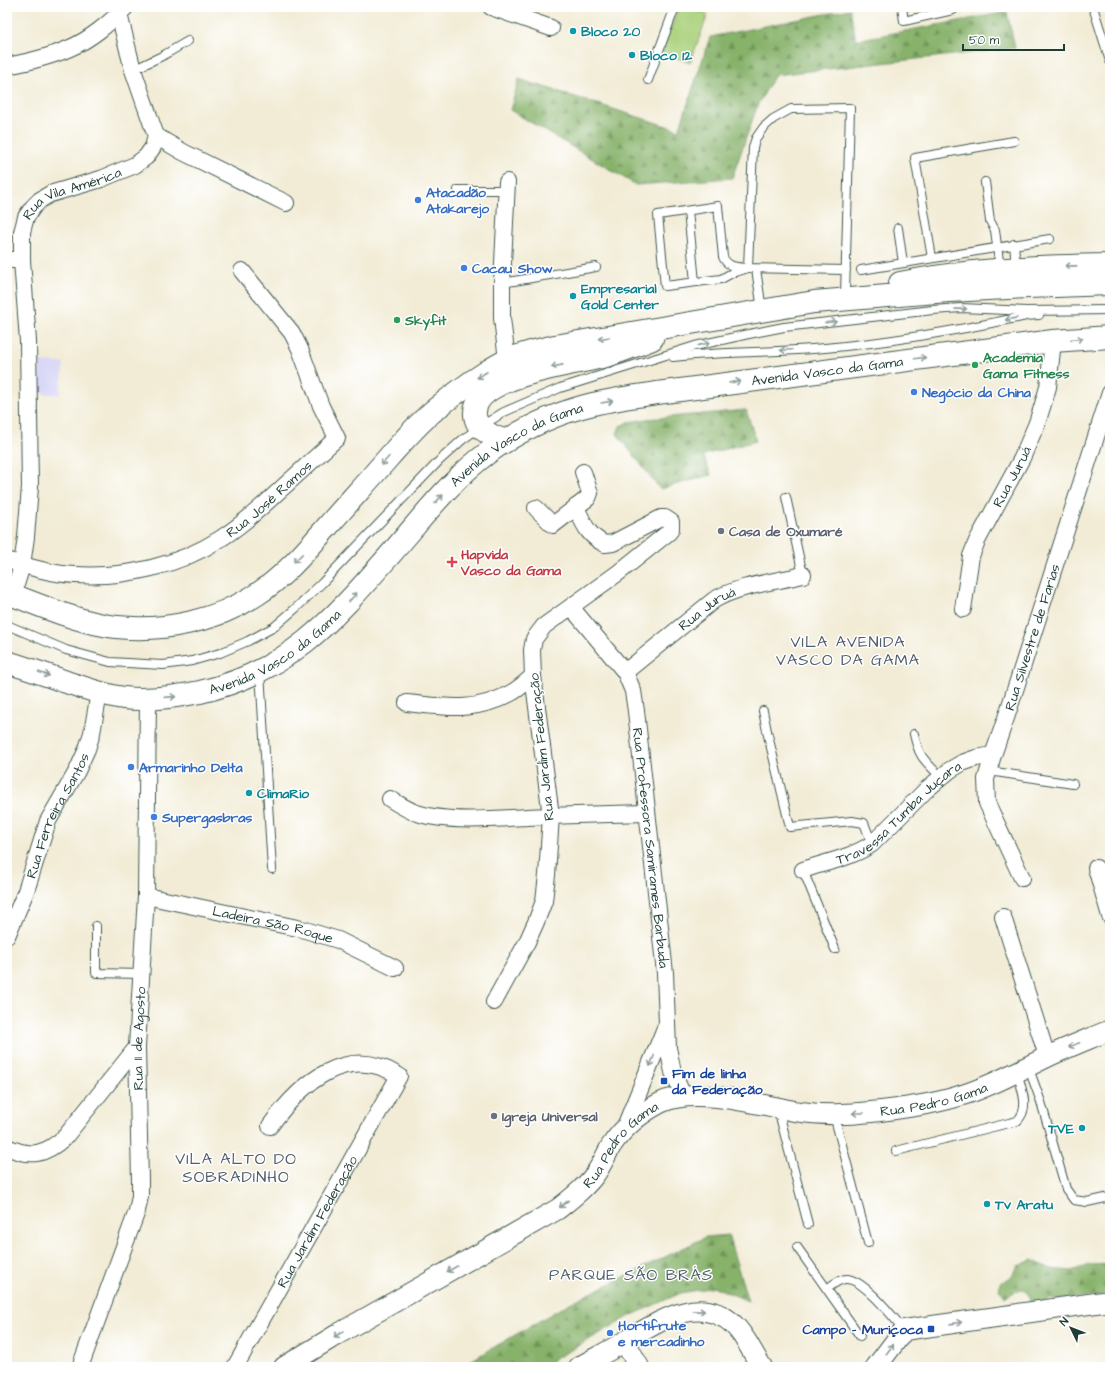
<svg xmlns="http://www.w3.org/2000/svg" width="1117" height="1374" font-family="'Architects Daughter',sans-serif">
<defs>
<pattern id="forest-firs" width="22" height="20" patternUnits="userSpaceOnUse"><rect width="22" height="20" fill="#87b26a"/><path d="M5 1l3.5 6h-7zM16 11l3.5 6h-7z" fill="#6e9258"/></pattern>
</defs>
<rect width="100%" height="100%" fill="#fff"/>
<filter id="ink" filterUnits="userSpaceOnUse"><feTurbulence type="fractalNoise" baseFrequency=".025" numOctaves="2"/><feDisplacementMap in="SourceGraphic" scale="8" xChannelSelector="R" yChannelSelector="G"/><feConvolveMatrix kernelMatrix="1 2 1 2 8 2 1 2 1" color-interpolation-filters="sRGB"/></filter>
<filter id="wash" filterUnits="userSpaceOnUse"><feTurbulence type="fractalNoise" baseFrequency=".012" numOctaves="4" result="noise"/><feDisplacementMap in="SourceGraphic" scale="16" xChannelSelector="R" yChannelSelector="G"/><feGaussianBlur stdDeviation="0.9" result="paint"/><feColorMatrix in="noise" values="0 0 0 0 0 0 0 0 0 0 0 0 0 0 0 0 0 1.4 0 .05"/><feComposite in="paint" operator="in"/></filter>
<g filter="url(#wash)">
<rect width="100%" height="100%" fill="#f2ecd6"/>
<!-- built -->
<polygon fill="#d9d7f7" points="40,362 64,363 60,395 38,393"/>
<!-- forest -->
<g fill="url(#forest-firs)" stroke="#53784f">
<polygon points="850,9 856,40 1007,12 1015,48 775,75 758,104 732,178 636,185 510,110 519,79 679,130 710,37"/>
<polygon points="746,410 756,441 703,455 711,475 660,489 617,434 620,426 629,422 647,419"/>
<polygon points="728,1235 748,1301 715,1287 681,1293 632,1315 541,1367 460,1367 570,1303 706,1237"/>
<polygon points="1032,1260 1051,1269 1071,1271 1089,1265 1110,1264 1110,1291 1099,1296 1058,1301 1049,1299 1045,1306 1028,1306 1031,1300 1028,1292 1021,1289 1004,1297 999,1289 1001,1283 1010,1278 1018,1266"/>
</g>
<!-- green -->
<polygon fill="#aad07a" stroke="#648657" points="678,7 687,7 708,14 690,63 662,52"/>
</g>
<g filter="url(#ink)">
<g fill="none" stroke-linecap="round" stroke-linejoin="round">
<defs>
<g id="service">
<polyline points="902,7 904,21 953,10 952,7"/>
<polyline points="1093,7 1110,61"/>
<polyline points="133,70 164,55 188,41"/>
<polyline points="648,80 675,7"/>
<polyline points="985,182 990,221 995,230 1000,269"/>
<polyline points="458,190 506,190"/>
<path d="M718 206 723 257C728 268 738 267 748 268L732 273 721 279 665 286 658 215Z"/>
<polyline points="688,211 695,282"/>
<polyline points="898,228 903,263"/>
<polyline points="1014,244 1016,267"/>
<polyline points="932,258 915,158 1014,141"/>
<polyline points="756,269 762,310"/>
<polyline points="861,270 1050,239"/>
<polyline points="502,283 596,267"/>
<polyline points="845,295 850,108 791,109 773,119 763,128 756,138 753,147 748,268 846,270"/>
<path d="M673 357C724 351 775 353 825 348 893 342 960 330 1026 316L1039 315"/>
<polyline points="786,497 803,575"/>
<polyline points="7,625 66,650 110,662 163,665 192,661 220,653 248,641 274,627 296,608 322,583 440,460 462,440 480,427 504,412 560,388 695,346 744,335 784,327 933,310 961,308 1026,311 1110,310"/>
<polyline points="260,672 272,869"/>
<polyline points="763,711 767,731 790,827 852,821 864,823 872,844"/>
<path d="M914 734C919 758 925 761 941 777"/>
<polyline points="989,771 1073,784"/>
<polyline points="803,870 835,949"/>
<polyline points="96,926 96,973 141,974"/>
<polyline points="1028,1066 1041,1102 1066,1189 1074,1200 1087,1202 1110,1197"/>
<polyline points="778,1109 808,1224"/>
<polyline points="834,1115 868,1243"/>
<path d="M896 1151 1017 1121C1031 1108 1021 1088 1017 1072"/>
<polyline points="797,1247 860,1336"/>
<path d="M827 1289C832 1285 839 1279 846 1279 863 1278 894 1318 904 1330"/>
</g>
<g id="minor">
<polyline points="491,7 551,28"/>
<path d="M7 66C28 62 50 57 70 48 91 39 109 23 125 8"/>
<polyline points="156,136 183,152 286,203"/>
<polyline points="7,260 22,260"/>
<polyline points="507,360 502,318 502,283 507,182"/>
<polyline points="536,508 553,525 588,498 590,493 583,472"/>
<path id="s1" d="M7 560C29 567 52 574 75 575 125 578 178 566 220 539 242 525 262 507 281 489 300 472 318 455 337 438L321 406 300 349 292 333 242 271"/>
<path id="s2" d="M13 595 22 565 26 537 30 487 28 341 22 260V232L26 217 33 207 40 200 50 194 101 179 135 165 146 157 153 147 156 136 133 70 119 14"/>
<path id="s3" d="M571 607 625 672 633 691 636 711 665 973 668 1048 673 1072 683 1096"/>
<path id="s4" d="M963 609 971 556 977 541 1022 458 1037 423 1044 401 1048 387 1053 341"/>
<path id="s5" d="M625 672 714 600C740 585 774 582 803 575"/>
<path d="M407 703C445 707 475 713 511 693 519 689 526 682 533 676"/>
<path d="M390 799C399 804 407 810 417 813 447 823 496 819 527 817 567 815 607 814 647 813"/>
<polyline points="1096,868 1110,916"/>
<path id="s6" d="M803 870C826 862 851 858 872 844L926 790 950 770 962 763 976 758 993 755"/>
<path id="s7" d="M1022 878 987 803 986 779 993 755 1007 715 1110 393"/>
<path id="s8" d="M146 896 302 929 338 940 395 968"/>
<polyline points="1003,917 1047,1056"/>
<path id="s9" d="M7 936 26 891 48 821 77 771 87 749 92 733 99 693"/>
<path d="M494 1002 527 942 536 922 544 901 547 875 551 816 533 676 532 650 534 639 544 626 618 573 669 532 671 529V522L665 518H661L613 543 605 544C587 535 584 524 576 507"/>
<polyline points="624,1129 665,1028"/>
<path d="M7 1147C31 1158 45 1155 65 1137L137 1047"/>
<path id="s10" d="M80 1367 137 1211 140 1196V1180L137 1047 146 896 148 699"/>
<path id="s11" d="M235 1367 399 1076C347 1042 300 1084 270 1126"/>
</g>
<g id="tertiary">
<polyline points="625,1342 639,1367"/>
<path id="s12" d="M284 1367 338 1334 558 1209C572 1198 586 1187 596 1173 602 1164 606 1155 611 1146 623 1128 641 1113 660 1103 694 1086 757 1104 794 1111 819 1115 846 1115 871 1112 900 1109 929 1105 956 1097 988 1088 1018 1071 1047 1057 1068 1047 1089 1039 1110 1030"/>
<path d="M579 1367C595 1358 611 1350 627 1340 659 1322 699 1293 733 1324 746 1336 752 1353 762 1367"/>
<polyline points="876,1367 904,1330 1110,1301"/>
</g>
<g id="primary">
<path d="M900 283C969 269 1040 266 1110 265"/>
<path d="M506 441C494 437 476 430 475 415 471 375 579 364 606 356 622 351 637 345 652 339"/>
<path d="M7 593C43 606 79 623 117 627 164 632 216 621 256 595 283 578 306 551 327 527 347 504 368 481 388 458 404 440 419 422 437 408 448 399 459 391 471 382 483 375 495 365 508 360 523 353 539 350 555 346L814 302 948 291 1028 287 1110 284"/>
<path id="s13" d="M7 662C29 669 50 676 72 684 89 689 106 696 124 698 149 701 175 697 200 692 288 672 332 621 389 556 420 521 450 480 489 452 520 430 556 413 593 404 614 399 636 396 657 393L1053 341 1110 337"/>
</g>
</defs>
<!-- service casing -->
<use href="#service" stroke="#3f574c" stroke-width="10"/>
<!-- minor casing -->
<use href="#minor" stroke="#3f574c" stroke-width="18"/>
<!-- tertiary casing -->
<use href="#tertiary" stroke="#3f574c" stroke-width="22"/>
<!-- primary casing -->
<use href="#primary" stroke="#3f574c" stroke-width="24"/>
<!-- service -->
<use href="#service" stroke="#fff" stroke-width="8"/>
<!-- minor -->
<use href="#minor" stroke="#fff" stroke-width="16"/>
<!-- tertiary -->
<use href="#tertiary" stroke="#fff" stroke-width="20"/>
<!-- primary -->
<use href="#primary" stroke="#fff" stroke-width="22"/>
</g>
<!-- one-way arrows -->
<defs><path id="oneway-shaft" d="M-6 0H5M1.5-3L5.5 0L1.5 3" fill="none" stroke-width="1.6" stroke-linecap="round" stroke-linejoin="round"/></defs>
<g stroke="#8f9e9a">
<use href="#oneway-shaft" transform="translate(1071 266) rotate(179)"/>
<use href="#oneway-shaft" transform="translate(961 309) rotate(-1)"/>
<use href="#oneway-shaft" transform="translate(1011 319) rotate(169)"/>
<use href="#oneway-shaft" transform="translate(831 322) rotate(-7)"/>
<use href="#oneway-shaft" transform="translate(604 338) rotate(171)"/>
<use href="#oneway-shaft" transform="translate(1077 339) rotate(-4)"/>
<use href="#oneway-shaft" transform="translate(704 344) rotate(-14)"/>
<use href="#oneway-shaft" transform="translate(786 350) rotate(177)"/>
<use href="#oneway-shaft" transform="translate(920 358) rotate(-7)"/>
<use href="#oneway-shaft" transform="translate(557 366) rotate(169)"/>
<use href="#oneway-shaft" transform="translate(482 375) rotate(147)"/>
<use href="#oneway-shaft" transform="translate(735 382) rotate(-8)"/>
<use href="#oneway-shaft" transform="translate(607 402) rotate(-10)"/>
<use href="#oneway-shaft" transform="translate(385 461) rotate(132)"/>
<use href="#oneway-shaft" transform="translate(439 499) rotate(-47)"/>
<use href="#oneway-shaft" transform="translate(298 558) rotate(136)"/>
<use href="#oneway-shaft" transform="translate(353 597) rotate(-49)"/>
<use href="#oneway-shaft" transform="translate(44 674) rotate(19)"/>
<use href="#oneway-shaft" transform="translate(170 697) rotate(-4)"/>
<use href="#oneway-shaft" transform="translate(1074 1045) rotate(158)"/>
<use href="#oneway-shaft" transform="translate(652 1061) rotate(112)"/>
<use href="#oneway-shaft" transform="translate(858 1113) rotate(177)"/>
<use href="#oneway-shaft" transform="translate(564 1204) rotate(141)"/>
<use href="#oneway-shaft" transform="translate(452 1269) rotate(150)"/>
<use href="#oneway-shaft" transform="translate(699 1311) rotate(1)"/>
<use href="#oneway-shaft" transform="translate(956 1323) rotate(-8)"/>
<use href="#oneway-shaft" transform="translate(339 1334) rotate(150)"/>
<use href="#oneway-shaft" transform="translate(890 1349) rotate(-53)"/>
</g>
</g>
<!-- markers -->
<g fill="#0f9aa8" stroke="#fff" stroke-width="1.5">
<circle cx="573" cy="31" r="4"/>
<circle cx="632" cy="55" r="4"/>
<circle cx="573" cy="296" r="4"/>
<circle cx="249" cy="793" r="4"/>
<circle cx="1082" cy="1128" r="4"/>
<circle cx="987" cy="1204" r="4"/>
</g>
<g fill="#3f7fe0" stroke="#fff" stroke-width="1.5">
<circle cx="418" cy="200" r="4"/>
<circle cx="464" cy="268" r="4"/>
<circle cx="914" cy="392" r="4"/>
<circle cx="131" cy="767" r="4"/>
<circle cx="154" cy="817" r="4"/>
<circle cx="610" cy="1333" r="4"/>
</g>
<g fill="#2e9e5b" stroke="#fff" stroke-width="1.5">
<circle cx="397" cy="320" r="4"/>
<circle cx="975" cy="365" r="4"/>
</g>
<g fill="#6b7280" stroke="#fff" stroke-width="1.5">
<circle cx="721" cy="531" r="4"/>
<circle cx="494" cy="1116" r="4"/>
</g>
<path fill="#e0444e" stroke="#fff" stroke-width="1.5" d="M450 556h4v4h4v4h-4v4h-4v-4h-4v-4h4z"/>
<g fill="#1a4fb4" stroke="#fff" stroke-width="1.5">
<rect x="660" y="1077" width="8" height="8" rx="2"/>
<rect x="927" y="1325" width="8" height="8" rx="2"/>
</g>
<g text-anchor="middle" stroke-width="3" stroke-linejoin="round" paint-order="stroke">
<!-- culture labels -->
<g font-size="14" font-weight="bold" fill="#0d838f" stroke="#fff" text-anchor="start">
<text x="581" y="36">Bloco 20</text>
<text x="640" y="60">Bloco 12</text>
<text x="581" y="293">Empresarial<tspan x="581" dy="16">Gold Center</tspan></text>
<text x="257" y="798">ClimaRio</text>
<text x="1074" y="1133" text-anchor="end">TVE</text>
<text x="995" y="1209">Tv Aratu</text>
</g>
<!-- shop labels -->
<g font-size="14" font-weight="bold" fill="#366cbe" stroke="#fff" text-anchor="start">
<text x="426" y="197">Atacadão<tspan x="426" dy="16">Atakarejo</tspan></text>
<text x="472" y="273">Cacau Show</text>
<text x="922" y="397">Negócio da China</text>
<text x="139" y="772">Armarinho Delta</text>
<text x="162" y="822">Supergasbras</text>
<text x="618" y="1330">Hortifrute<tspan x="618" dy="16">e mercadinho</tspan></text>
</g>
<!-- street labels -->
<g font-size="14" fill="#1f3d34" stroke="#fff">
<text dy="5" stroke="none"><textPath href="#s2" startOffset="434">Rua Vila América</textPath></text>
<text dy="5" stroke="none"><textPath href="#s13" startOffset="933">Avenida Vasco da Gama</textPath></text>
<text dy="5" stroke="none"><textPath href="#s13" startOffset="609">Avenida Vasco da Gama</textPath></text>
<text dy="5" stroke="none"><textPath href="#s4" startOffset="143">Rua Juruá</textPath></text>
<text dy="5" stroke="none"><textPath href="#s1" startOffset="285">Rua José Ramos</textPath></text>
<text dy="5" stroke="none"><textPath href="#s5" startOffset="104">Rua Juruá</textPath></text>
<text dy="5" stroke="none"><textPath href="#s7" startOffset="256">Rua Silvestre de Farias</textPath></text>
<text dy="5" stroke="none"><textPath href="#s13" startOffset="285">Avenida Vasco da Gama</textPath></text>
<text transform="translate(541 747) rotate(-96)" y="5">Rua Jardim Federação</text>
<text dy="5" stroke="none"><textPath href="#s6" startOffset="114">Travessa Tumba Juçara</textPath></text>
<text dy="5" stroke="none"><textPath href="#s9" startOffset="131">Rua Ferreira Santos</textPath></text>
<text dy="5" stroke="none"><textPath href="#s3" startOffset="263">Rua Professora Samirames Barbuda</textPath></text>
<text dy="5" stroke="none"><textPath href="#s8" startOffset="130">Ladeira São Roque</textPath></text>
<text dy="5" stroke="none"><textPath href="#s10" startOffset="339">Rua 11 de Agosto</textPath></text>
<text dy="5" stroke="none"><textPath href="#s12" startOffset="743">Rua Pedro Gama</textPath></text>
<text dy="5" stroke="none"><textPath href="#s12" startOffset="407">Rua Pedro Gama</textPath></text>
<text dy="5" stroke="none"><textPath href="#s11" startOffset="167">Rua Jardim Federação</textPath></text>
</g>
<!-- leisure labels -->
<g font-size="14" font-weight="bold" fill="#27864d" stroke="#fff" text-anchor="start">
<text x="405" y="325">Skyfit</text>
<text x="983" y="362">Academia<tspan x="983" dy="16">Gama Fitness</tspan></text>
</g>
<!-- worship labels -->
<g font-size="14" font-weight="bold" fill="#5b616d" stroke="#fff" text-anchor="start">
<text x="729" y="536">Casa de Oxumaré</text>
<text x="502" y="1121">Igreja Universal</text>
</g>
<!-- health labels -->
<g font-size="14" font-weight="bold" fill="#be3a42" stroke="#fff" text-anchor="start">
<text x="461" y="559">Hapvida<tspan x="461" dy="16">Vasco da Gama</tspan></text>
</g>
<!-- transit labels -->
<g font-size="14" font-weight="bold" fill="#164399" stroke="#fff" text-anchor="start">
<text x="672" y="1078">Fim de linha<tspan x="672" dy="16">da Federação</tspan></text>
<text x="923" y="1334" text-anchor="end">Campo - Muriçoca</text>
</g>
<!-- quarter labels -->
<g font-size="16" letter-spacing="1" fill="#515e6d" stroke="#fff">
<text x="848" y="647">VILA AVENIDA<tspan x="848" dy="18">VASCO DA GAMA</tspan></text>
<text x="236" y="1164">VILA ALTO DO<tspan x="236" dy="18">SOBRADINHO</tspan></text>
<text x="631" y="1280">PARQUE SÃO BRÁS</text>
</g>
</g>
<!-- margin -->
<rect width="1117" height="1374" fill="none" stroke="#fff" stroke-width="24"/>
<!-- north arrow -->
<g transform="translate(1071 1328) rotate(313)" stroke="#ffffff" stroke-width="3" paint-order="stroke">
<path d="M0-3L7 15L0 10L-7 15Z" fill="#1f3d34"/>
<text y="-6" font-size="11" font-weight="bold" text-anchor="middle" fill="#1f3d34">N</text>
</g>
<!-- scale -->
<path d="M963 44v6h101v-6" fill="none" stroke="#1f3d34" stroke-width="2"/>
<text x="969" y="44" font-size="12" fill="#1f3d34" stroke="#ffffff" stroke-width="3" paint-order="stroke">50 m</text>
</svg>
